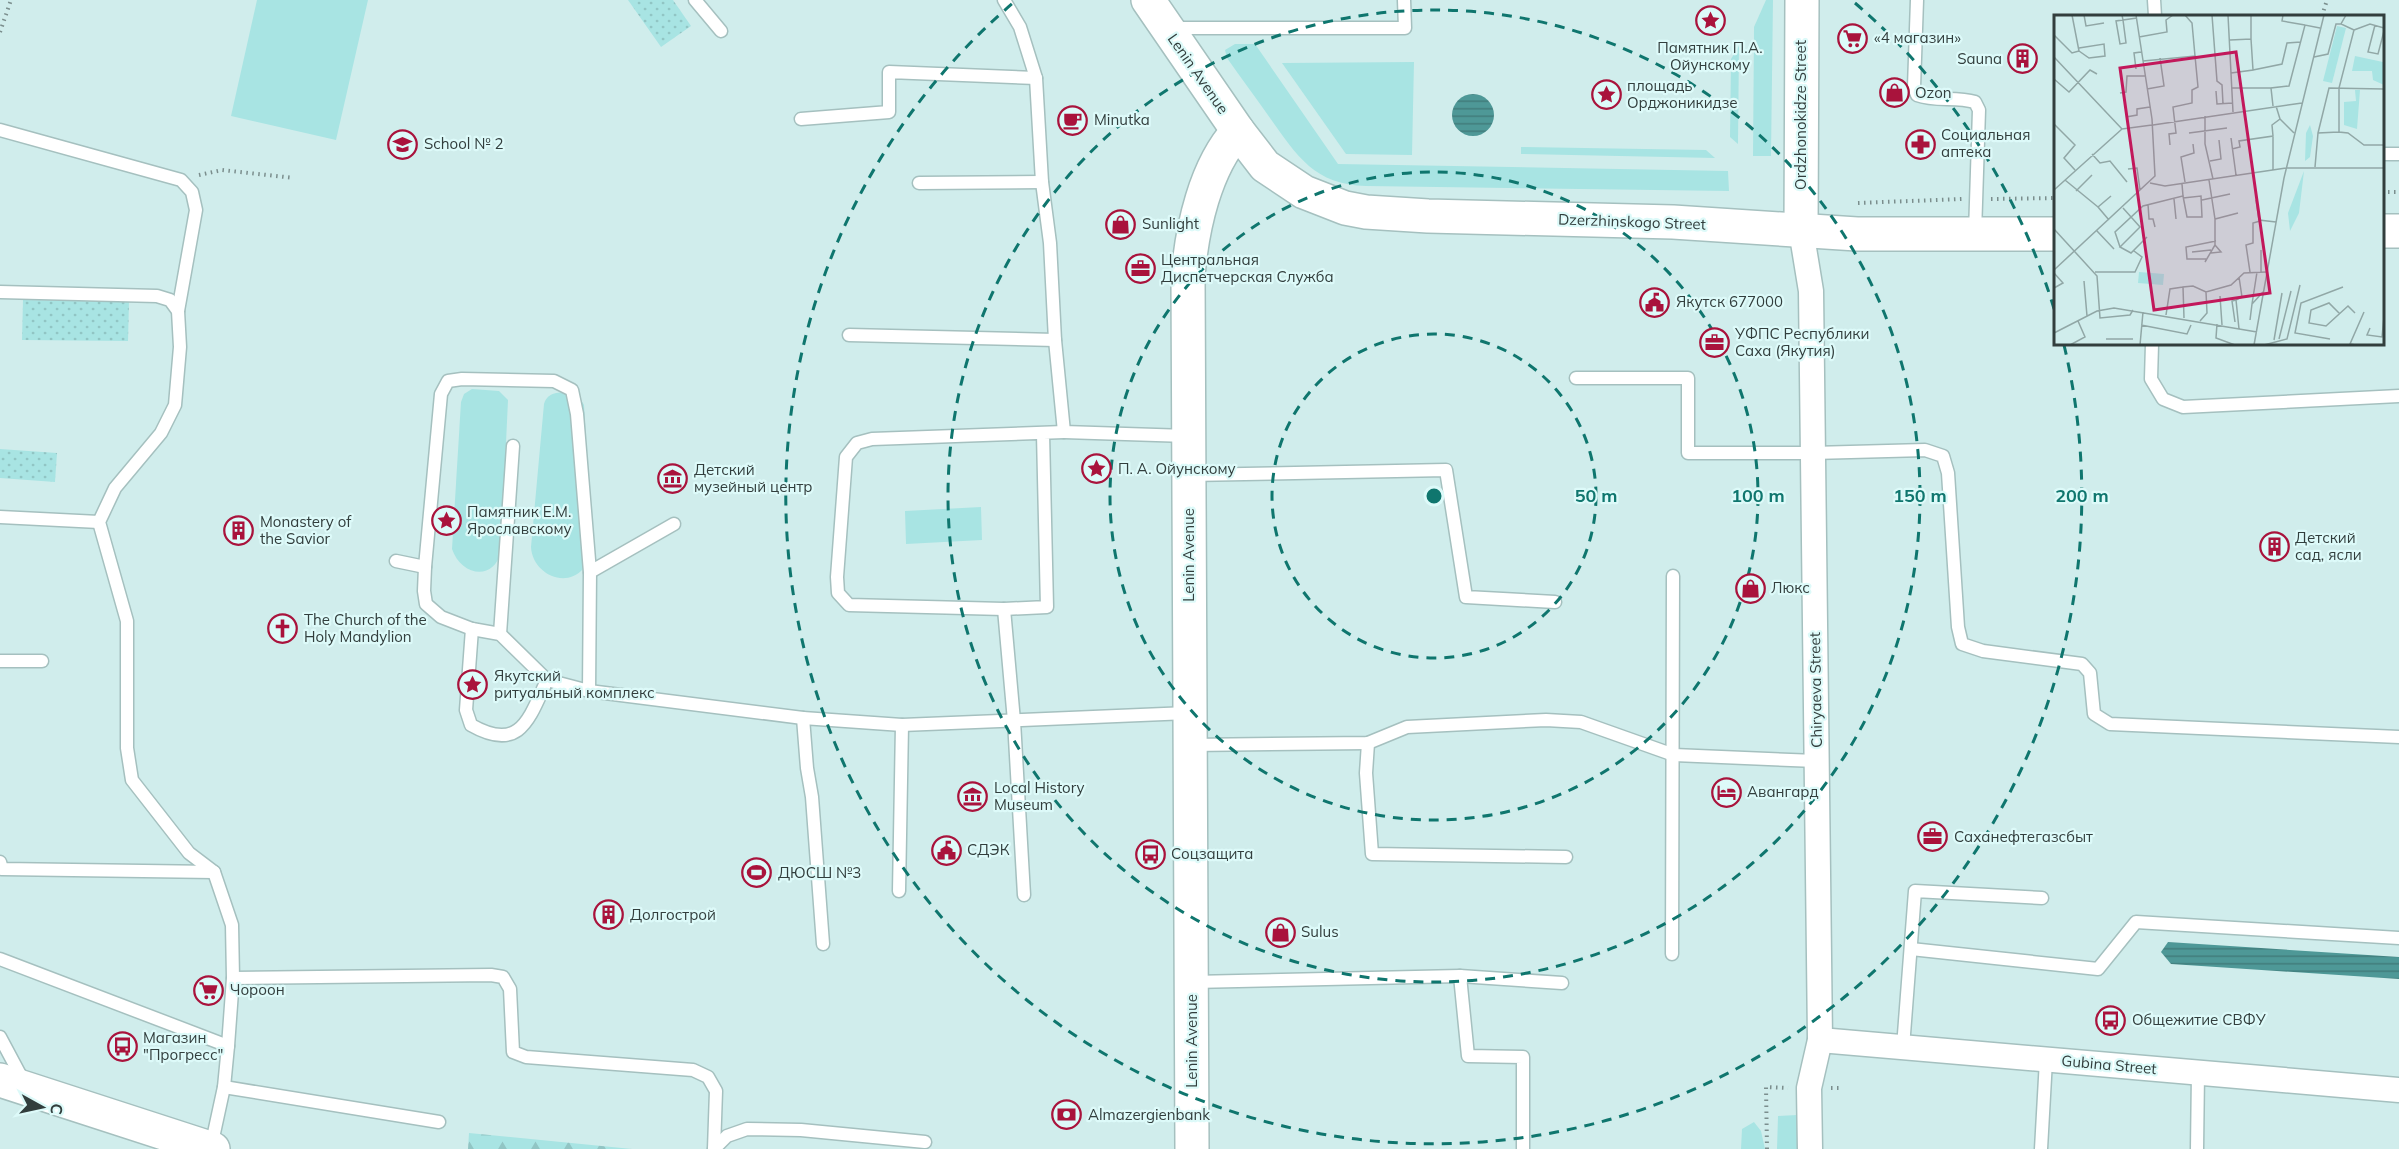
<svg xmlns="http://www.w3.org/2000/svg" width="2399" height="1149" font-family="Mulish,sans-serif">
<defs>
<pattern id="forest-firs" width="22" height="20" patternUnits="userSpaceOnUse" patternTransform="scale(1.5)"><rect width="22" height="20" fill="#a8e4e3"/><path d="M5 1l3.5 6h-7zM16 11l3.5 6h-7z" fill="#91c5c4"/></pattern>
<pattern id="park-dots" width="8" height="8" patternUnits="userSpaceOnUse" patternTransform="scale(1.5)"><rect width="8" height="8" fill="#a8e4e3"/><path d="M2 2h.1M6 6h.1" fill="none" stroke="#91c5c4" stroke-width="1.8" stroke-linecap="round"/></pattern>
<pattern id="water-rules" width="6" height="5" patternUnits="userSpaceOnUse" patternTransform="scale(1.5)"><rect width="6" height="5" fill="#4e9897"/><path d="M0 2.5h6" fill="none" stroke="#417d7c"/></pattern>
</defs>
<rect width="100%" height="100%" fill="#d0edec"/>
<!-- green -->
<g fill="#a8e4e3">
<polygon points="257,0 368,0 336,140 231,116"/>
<polygon points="1766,0 1773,0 1771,156 1753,156 1754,27"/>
<path d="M1235 44H1255L1338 164 1728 171 1729 191 1366 186C1315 185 1297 156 1270 118 1256 98 1241 78 1227 58L1225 50Z"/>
<polygon points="1739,46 1738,144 1730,137 1731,59"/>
<polygon points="1414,62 1412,155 1346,154 1282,63"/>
<polygon points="1521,147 1706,150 1715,158 1521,154"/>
<path d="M472 389 499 391 508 400 501 551C494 582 461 576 452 549L461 402 464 394Z"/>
<path d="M570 392 578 395 584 405 592 547C589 554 587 564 583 569 564 590 532 572 531 547L544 404C548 391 559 393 570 392Z"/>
<polygon points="981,507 982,540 906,544 905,511"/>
<polygon points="1797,1115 1797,1149 1777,1149 1778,1116"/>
<polygon points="1754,1122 1761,1131 1765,1149 1741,1149 1742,1129"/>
</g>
<!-- forest -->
<polygon fill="url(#forest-firs)" points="469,1133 632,1149 468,1149"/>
<!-- park -->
<g fill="url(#park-dots)">
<polygon points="628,0 673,0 691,26 661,47"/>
<polygon points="23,300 129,301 128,341 22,340"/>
<polygon points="0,449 57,453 55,482 0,478"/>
</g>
<!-- water -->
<g fill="url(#water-rules)">
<circle cx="1473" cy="115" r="21"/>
<polygon points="2168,942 2399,957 2399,979 2171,964 2161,952"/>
</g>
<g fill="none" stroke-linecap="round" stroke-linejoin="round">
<defs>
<g id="lane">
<polyline points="695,0 721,31"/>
<polyline points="1004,0 1020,27 1036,78 1042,182 1050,243 1055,340 1064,432 1187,436"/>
<path d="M1917 0 1914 87 1917 95C1936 102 1956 96 1975 102L1979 110 1975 233"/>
<polyline points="2154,0 2155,16"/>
<polyline points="1172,28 1405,28 1404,0"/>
<polyline points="801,119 889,112 889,72 1036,78"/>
<polyline points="0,130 181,180 192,192 196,210 178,311"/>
<polyline points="2382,154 2399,154"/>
<polyline points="919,183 1042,182"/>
<polyline points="0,292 157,296 170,300 178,311 180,347 175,405 161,433 115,488 99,522 127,621 127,748 132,780 189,853 214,872 232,925 233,978 228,1046 224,1087 211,1147"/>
<polyline points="849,335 1055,340"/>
<polyline points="2152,344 2151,379 2163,399 2183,407 2399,396"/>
<polyline points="1576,378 1688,378 1688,453 1813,453 1925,450 1943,456 1948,473 1958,627 1962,644 1983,651 2082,664 2090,673 2094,714 2110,724 2399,737"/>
<polyline points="1043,434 1047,607 1004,609 849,605 838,593 837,577 846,457 857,443 872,439 1064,432"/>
<polyline points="1190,475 1446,470 1466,597 1555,602"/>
<polyline points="0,517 99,522"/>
<polyline points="396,561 425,567 424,591 426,604 441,617 472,629 500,634 547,680 589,691 803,718"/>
<polyline points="425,567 441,394 448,381 462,379 554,381 572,390 577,414 590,572 589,691"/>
<polyline points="590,572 674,524"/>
<polyline points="1004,609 1014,721 1024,895"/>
<path d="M472 629 466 710 471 725C520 753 529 719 547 680"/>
<polyline points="500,634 513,446"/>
<polyline points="0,661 42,661"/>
<polyline points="1368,743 1366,773 1372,854 1566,857"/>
<polyline points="1191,745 1368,743 1407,727 1546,720 1581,722 1674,755 1816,761"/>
<polyline points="0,862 2,869 214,872"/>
<polyline points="899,891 902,725"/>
<polyline points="823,944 812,797 807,768 803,718 902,725 1188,713"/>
<polyline points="1911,949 2098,969 2136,922 2399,938"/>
<polyline points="1672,954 1673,576"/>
<polyline points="0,959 228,1046"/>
<polyline points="1460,976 1468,1056 1523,1057 1523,1149"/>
<polyline points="233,978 491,975 503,977 510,989 513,1052 526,1057 693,1070 708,1077 716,1091 714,1149"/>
<polyline points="1193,982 1460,976 1562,983"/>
<polyline points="0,1037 24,1082"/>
<polyline points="1903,1047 1915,891 2042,898"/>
<polyline points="224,1087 439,1122"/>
<polyline points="714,1149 727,1136 747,1129 801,1130 925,1142"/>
<polyline points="2041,1149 2046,1060"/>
<polyline points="2197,1149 2198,1073"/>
</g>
<g id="street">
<polyline points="1801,230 1811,291 1820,1040 1809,1088 1810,1149"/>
<polyline points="1820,1040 2399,1090"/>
</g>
<g id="secondary">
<polyline points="1801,230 1802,0"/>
<polyline points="0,1080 213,1149"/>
<path d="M1192 1149 1188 276C1192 228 1205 167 1238 131"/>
</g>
<g id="primary">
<polyline points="1148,0 1238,131 1265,166 1304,192 1345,208 1366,212 1428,216 1673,222 1857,234 2056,234"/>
<polyline points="2382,231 2399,231"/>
</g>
</defs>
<!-- lane casing -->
<use href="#lane" stroke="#a5c0bf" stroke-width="15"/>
<!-- street casing -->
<use href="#street" stroke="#a5c0bf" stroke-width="27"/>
<!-- secondary casing -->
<use href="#secondary" stroke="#a5c0bf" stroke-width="36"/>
<!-- primary casing -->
<use href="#primary" stroke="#a5c0bf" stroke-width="36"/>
<!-- path -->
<g stroke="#7b8e8d" stroke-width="4" stroke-dasharray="1.5 4.5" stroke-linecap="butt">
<polyline points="2322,16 2327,0"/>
<polyline points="0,32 11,0"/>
<polyline points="199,175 222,170 294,178"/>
<polyline points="2382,192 2399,192"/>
<polyline points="1991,199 2056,198"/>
<polyline points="1858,203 1962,199"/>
<polyline points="1831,1088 1841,1088"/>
<polyline points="1767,1149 1766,1087 1788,1088"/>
</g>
<!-- lane -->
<use href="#lane" stroke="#fff" stroke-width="12"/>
<!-- street -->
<use href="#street" stroke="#fff" stroke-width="24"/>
<!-- secondary -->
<use href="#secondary" stroke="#fff" stroke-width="33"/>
<!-- primary -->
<use href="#primary" stroke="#fff" stroke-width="33"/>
</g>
<!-- distance rings -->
<g fill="none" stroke="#0f766e" stroke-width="3" stroke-dasharray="10 8">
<circle cx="1434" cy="496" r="162"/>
<circle cx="1434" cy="496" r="324"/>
<circle cx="1434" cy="496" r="486"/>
<path d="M1855 3A648 648 0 0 1 2055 312M2064 345A648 648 0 1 1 1013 3"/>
</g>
<!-- icons -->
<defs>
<symbol id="sight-ring" viewBox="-11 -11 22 22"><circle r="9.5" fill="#ddfaf9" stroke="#a9133c" stroke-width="1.5"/><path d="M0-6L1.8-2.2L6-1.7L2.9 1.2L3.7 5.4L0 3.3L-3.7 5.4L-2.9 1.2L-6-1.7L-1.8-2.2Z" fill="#a9133c"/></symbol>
<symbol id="supermarket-ring" viewBox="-11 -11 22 22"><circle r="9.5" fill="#ddfaf9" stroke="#a9133c" stroke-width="1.5"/><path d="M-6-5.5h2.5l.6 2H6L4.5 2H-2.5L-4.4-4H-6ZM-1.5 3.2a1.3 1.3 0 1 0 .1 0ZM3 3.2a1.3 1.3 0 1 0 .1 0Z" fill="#a9133c"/></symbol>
<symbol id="building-ring" viewBox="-11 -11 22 22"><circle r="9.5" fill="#ddfaf9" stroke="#a9133c" stroke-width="1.5"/><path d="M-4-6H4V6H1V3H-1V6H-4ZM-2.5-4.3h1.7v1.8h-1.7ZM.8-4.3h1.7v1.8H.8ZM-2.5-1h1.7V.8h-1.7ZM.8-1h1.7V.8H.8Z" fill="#a9133c"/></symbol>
<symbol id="shop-ring" viewBox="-11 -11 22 22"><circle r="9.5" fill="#ddfaf9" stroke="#a9133c" stroke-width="1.5"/><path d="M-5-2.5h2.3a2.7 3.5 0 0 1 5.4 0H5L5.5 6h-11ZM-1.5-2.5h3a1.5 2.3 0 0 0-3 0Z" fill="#a9133c"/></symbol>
<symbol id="cafe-ring" viewBox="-11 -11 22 22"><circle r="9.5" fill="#ddfaf9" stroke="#a9133c" stroke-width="1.5"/><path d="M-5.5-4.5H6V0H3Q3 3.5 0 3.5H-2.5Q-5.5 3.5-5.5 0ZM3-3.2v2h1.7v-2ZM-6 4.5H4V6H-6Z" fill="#a9133c"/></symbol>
<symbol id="school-ring" viewBox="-11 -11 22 22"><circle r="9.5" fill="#ddfaf9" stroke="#a9133c" stroke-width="1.5"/><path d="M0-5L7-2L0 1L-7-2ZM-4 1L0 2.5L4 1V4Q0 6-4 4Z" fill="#a9133c"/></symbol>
<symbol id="pharmacy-ring" viewBox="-11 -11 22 22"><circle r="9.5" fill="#ddfaf9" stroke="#a9133c" stroke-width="1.5"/><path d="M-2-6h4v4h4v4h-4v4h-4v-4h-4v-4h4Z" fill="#a9133c"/></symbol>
<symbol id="office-ring" viewBox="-11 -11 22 22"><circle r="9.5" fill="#ddfaf9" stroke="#a9133c" stroke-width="1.5"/><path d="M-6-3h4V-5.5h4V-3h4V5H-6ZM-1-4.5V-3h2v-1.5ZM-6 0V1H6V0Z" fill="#a9133c"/></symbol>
<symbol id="civic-ring" viewBox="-11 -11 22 22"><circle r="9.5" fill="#ddfaf9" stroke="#a9133c" stroke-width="1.5"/><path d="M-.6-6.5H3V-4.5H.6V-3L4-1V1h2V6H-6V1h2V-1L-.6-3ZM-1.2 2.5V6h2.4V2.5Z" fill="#a9133c"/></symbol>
<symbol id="museum-ring" viewBox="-11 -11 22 22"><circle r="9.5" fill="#ddfaf9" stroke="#a9133c" stroke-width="1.5"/><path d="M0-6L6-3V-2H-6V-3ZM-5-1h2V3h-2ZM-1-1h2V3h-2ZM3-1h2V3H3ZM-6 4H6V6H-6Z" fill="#a9133c"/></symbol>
<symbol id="church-ring" viewBox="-11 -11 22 22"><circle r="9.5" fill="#ddfaf9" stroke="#a9133c" stroke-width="1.5"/><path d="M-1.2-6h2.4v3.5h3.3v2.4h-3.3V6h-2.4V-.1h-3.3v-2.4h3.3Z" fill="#a9133c"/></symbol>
<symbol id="hotel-ring" viewBox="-11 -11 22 22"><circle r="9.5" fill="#ddfaf9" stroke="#a9133c" stroke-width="1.5"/><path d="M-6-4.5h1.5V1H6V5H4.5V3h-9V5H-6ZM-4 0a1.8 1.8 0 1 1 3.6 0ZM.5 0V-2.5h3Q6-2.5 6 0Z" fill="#a9133c"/></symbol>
<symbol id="bus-ring" viewBox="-11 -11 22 22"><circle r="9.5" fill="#ddfaf9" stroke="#a9133c" stroke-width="1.5"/><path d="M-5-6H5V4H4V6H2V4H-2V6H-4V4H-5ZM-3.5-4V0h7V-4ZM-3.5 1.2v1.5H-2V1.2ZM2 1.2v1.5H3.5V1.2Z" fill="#a9133c"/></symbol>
<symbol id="stadium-ring" viewBox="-11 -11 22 22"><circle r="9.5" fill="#ddfaf9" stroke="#a9133c" stroke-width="1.5"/><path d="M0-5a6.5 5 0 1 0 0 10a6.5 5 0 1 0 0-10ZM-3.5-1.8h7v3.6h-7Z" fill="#a9133c"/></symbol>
<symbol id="bank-ring" viewBox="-11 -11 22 22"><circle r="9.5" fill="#ddfaf9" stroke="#a9133c" stroke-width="1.5"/><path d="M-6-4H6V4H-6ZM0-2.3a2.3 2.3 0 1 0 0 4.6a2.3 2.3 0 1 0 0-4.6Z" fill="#a9133c"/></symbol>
</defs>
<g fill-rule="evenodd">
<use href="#sight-ring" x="1694" y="4" width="33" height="33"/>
<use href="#supermarket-ring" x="1836" y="22" width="33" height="33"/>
<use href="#building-ring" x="2006" y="42" width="33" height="33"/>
<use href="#shop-ring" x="1878" y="76" width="33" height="33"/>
<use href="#sight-ring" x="1590" y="78" width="33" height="33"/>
<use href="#cafe-ring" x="1056" y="104" width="33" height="33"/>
<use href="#school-ring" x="386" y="128" width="33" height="33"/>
<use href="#pharmacy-ring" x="1904" y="128" width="33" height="33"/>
<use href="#shop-ring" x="1104" y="208" width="33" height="33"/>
<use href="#office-ring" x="1124" y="252" width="33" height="33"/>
<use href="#civic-ring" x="1638" y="286" width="33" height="33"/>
<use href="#office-ring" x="1698" y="326" width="33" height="33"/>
<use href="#sight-ring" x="1080" y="452" width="33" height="33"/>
<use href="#museum-ring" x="656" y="462" width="33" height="33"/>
<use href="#sight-ring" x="430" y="504" width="33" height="33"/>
<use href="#building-ring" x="222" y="514" width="33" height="33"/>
<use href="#building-ring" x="2258" y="530" width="33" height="33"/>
<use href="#shop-ring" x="1734" y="572" width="33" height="33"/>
<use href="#church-ring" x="266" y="612" width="33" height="33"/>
<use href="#sight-ring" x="456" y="668" width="33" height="33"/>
<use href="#hotel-ring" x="1710" y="776" width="33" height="33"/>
<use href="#museum-ring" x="956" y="780" width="33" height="33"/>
<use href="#office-ring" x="1916" y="820" width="33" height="33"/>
<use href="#civic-ring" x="930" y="834" width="33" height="33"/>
<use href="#bus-ring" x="1134" y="838" width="33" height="33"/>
<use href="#stadium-ring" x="740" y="856" width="33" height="33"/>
<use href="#building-ring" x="592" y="898" width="33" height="33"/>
<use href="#shop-ring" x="1264" y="916" width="33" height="33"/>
<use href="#supermarket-ring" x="192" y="974" width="33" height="33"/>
<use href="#bus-ring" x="2094" y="1004" width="33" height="33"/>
<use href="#bus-ring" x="106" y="1030" width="33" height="33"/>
<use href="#bank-ring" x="1050" y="1098" width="33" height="33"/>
</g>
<g text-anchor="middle" stroke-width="4.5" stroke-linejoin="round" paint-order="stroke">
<!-- poi labels -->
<g font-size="15" fill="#323e3d" stroke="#ddfaf9" text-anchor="start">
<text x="1874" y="43">«4 магазин»</text>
<text x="1710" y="53" text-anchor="middle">Памятник П.А.<tspan x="1710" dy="17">Ойунскому</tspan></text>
<text x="2002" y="64" text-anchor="end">Sauna</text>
<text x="1627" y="91">площадь<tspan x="1627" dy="17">Орджоникидзе</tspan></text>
<text x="1915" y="98">Ozon</text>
<text x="1094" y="125">Minutka</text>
<text x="1941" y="140">Социальная<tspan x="1941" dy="17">аптека</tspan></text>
<text x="424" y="149">School № 2</text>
<text x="1142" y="229">Sunlight</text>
<text x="1161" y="265">Центральная<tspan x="1161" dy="17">Диспетчерская Служба</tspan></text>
<text x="1676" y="307">Якутск 677000</text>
<text x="1735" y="339">УФПС Республики<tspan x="1735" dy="17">Саха (Якутия)</tspan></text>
<text x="1118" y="474">П. А. Ойунскому</text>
<text x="694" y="475">Детский<tspan x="694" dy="17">музейный центр</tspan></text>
<text x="467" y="517">Памятник Е.М.<tspan x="467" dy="17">Ярославскому</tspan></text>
<text x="260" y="527">Monastery of<tspan x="260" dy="17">the Savior</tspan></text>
<text x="2295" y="543">Детский<tspan x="2295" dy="17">сад, ясли</tspan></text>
<text x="1771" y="593">Люкс</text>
<text x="304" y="625">The Church of the<tspan x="304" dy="17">Holy Mandylion</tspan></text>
<text x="494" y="681">Якутский<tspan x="494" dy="17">ритуальный комплекс</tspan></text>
<text x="994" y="793">Local History<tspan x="994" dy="17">Museum</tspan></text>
<text x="1747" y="797">Авангард</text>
<text x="1954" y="842">Саханефтегазсбыт</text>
<text x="967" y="855">СДЭК</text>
<text x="1171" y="859">Соцзащита</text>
<text x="778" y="878">ДЮСШ №3</text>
<text x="630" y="920">Долгострой</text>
<text x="1301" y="937">Sulus</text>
<text x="230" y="995">Чороон</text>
<text x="2132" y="1025">Общежитие СВФУ</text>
<text x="143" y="1043">Магазин<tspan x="143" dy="17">"Прогресс"</tspan></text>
<text x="1088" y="1120">Almazergienbank</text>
</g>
<!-- street labels -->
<g font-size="15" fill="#323e3d" stroke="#ddfaf9">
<text transform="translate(1198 74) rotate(55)" y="5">Lenin Avenue</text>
<text transform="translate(1801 115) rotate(-90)" y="5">Ordzhonokidze Street</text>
<text transform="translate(1632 222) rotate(2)" y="5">Dzerzhinskogo Street</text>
<text transform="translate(1189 555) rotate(-90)" y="5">Lenin Avenue</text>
<text transform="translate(1816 690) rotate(-91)" y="5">Chiryaeva Street</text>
<text transform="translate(1192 1041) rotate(-90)" y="5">Lenin Avenue</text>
<text transform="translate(2109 1065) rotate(5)" y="5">Gubina Street</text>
</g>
</g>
<!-- overview -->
<g transform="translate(2054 15)">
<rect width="330" height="330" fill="#d0edec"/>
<path d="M301 41 329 47 330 70 319 65 318 56H298ZM301 75H306L303 114 290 110V87L302 86ZM85 257 110 259 109 270 84 268Z" fill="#a8e4e3"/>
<path d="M256 110 259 121 256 142 251 146 252 118ZM250 156 245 198 236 216 234 198Z" fill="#a8e4e3"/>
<path d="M283 11 292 13 278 68 269 66Z" fill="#a8e4e3"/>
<path fill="none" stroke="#91a7a6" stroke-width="1.5" d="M30 0 32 11 50 8M68 0 69 5 72 28 66 29 62 6 83 3M131 0 138 8 141 41M158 0 163 66 168 70 169 89M174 0 179 97M197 0V24M229 0 228 6 251 10M292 0 287 9 300 15 285 73V117L294 118 310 130H330M321 10 314 37 324 39 330 16M300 15 316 9 330 13M0 20 18 38 25 36 18 0M85 22 113 17 112 5 119 0M176 25 197 24 199 55 177 58M25 33 50 29 51 41 35 43 25 36M0 42 68 114 98 110M260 42 274 39 282 9H287M89 46 141 41 144 72 138 75V88L119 92 122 118 115 119 116 130M82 54 80 38 87 37M199 55 228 49 233 28 247 27M0 64 15 77 36 55 43 59M178 73H217M93 74 110 71 106 43M162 76 163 89 179 88M66 78 72 77 73 61H91M219 91 217 73 235 71 251 10 266 13M151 101V129L159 164M72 102 83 100V94L96 92M226 104 240 118M0 109 21 130 10 143 21 155M99 110 248 88M135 118 173 113M264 118 275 73 330 74M219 121V155M177 123 182 160M178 134 186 132 185 126 219 121 218 110 226 104 222 91M38 139 46 148 56 146 73 167M156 146 167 144 165 125M261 152 264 118 285 117M232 153H330M74 154 83 153 86 175M11 165 44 192M155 165 161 204 184 198M131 167 127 142 140 138 139 129M96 168 111 171 232 153M0 175 68 114M22 176 38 160M129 181 133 202H148L147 181 129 183M120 184 122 204M148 185 176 179M202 185 205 205 222 207M94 189 95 204H99L101 212M69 193 86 212 66 232 77 238 93 222M55 205 44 192 57 181M0 214 43 261 46 303 76 300 79 295M43 216 60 234M66 232 61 217 89 191 129 181 128 169M138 237 157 235M157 238 167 237 161 230M152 244H133L132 232 162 226M151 247 161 230V204M0 255 101 161 98 104 82 0M41 257H81L88 242 80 236M196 257 192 230 199 228V208L206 206M207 257V235M0 258 9 268 0 273M30 266 33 301M166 281 168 310M182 285 188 282 185 262M198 289 203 257M286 299 275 288 257 295 255 308 272 311 294 291 301 298M112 300 116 274 129 272M130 303 129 272 139 271 152 277 177 270 190 258 212 257M196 305 198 289 209 277M146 306 153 298 152 277M181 307 178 286 182 285 185 314M163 309 162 323 181 330M87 310 133 319 137 310M316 313 313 320 328 322 330 302M0 318 43 296 60 293 203 317M52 324H79M225 324 237 276M276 324 241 318 247 288 289 272M220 325 228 278M16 330 31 322 24 306M86 330 89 297M200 330 230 163 270 0M210 330 233 324 246 270M302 330 296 329 310 297"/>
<path fill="#c2185b" fill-opacity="0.15" stroke="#c2185b" stroke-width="3" d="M182 37 216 278 100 295 66 53Z"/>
<rect width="330" height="330" fill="none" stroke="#323e3d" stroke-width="3"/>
</g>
<circle cx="1434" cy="496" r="9" fill="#0f766e" stroke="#ddfaf9" stroke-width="3"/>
<g font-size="18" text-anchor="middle" font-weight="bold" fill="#0f766e" stroke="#ddfaf9" stroke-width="4.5" stroke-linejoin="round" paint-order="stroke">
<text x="1596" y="502">50 m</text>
<text x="1758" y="502">100 m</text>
<text x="1920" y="502">150 m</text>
<text x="2082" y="502">200 m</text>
</g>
<!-- north arrow -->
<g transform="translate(42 1107) rotate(98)" stroke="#ddfaf9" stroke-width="4.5" paint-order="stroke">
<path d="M0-4.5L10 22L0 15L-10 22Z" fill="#323e3d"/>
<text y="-9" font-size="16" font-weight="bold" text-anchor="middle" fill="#323e3d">С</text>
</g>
</svg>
